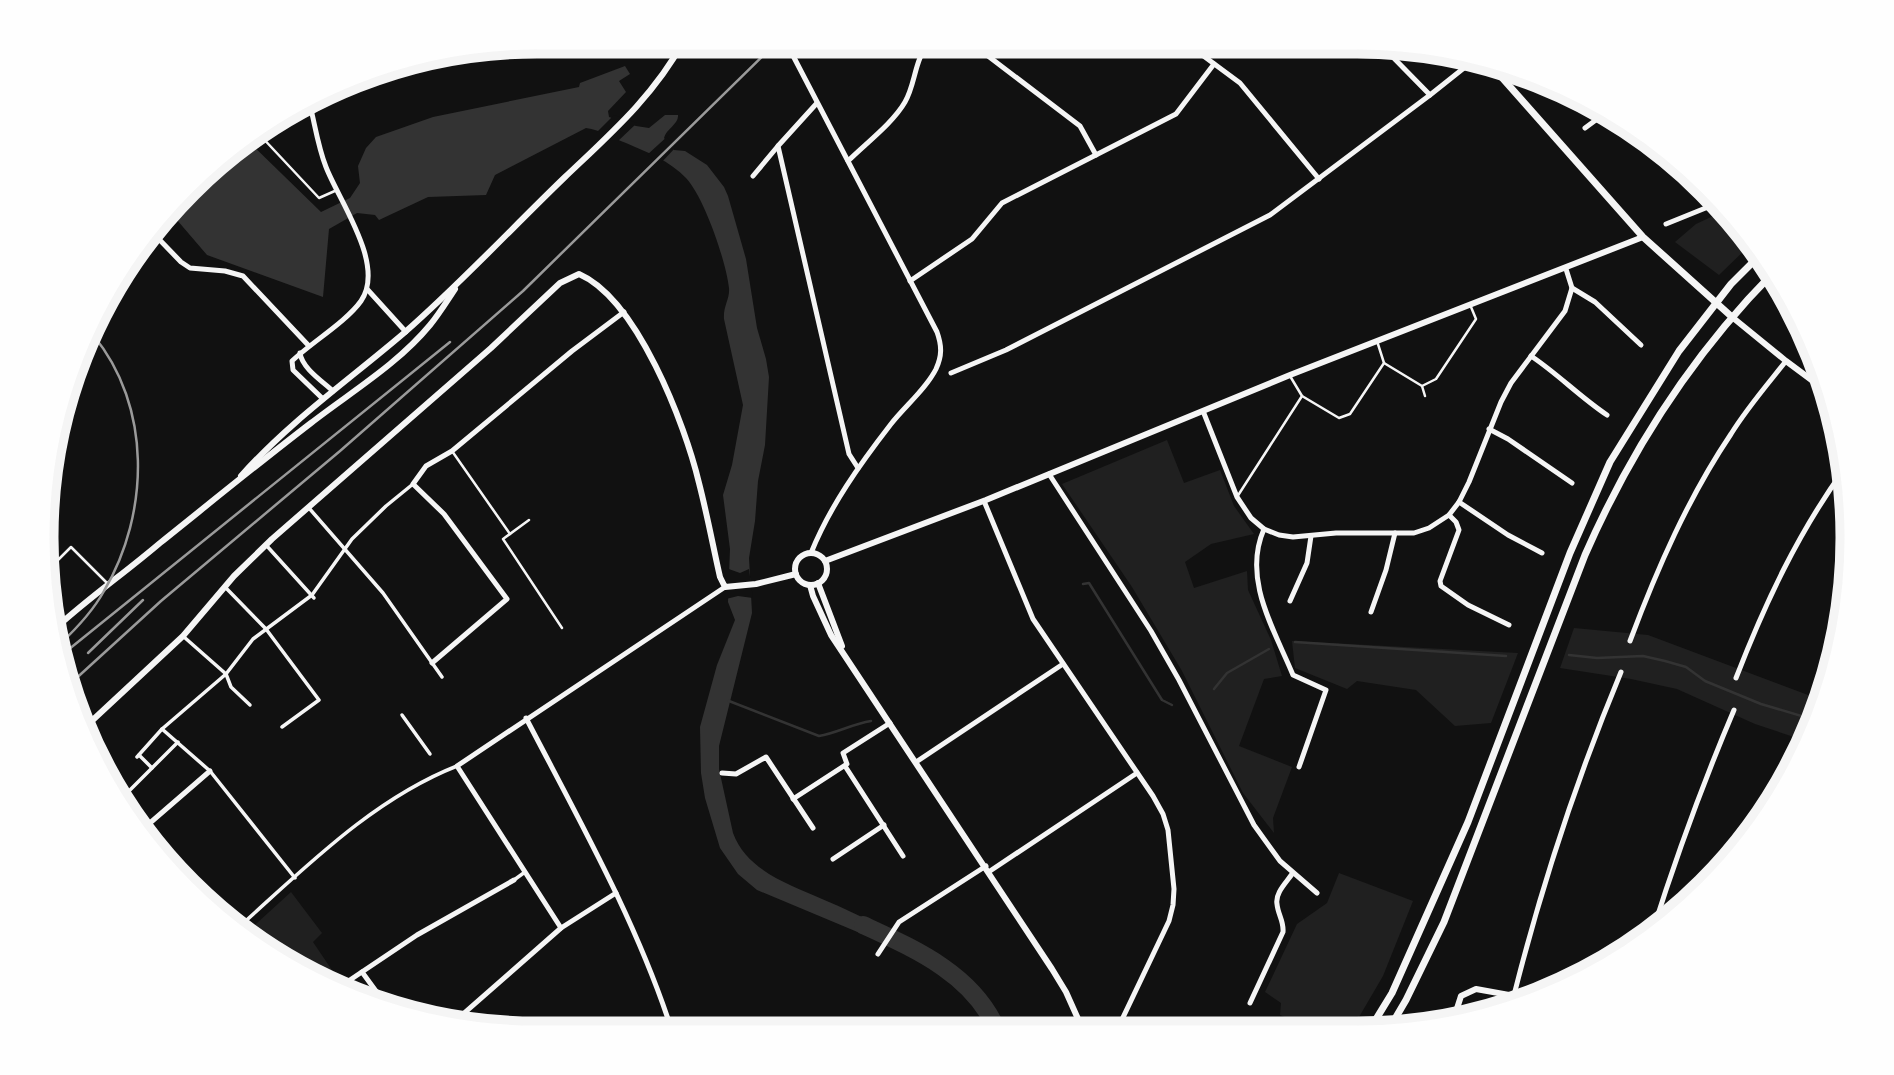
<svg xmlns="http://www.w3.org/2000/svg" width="1894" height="1075" font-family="'Golos Text',sans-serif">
<rect width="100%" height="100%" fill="#111"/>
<!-- green -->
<g fill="#202020">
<polygon points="1726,210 1753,242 1719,275 1675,242 1696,224"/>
<polygon points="1167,440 1184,483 1220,470 1234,506 1254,534 1211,544 1185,562 1194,588 1247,571 1248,590 1271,640 1282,676 1264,679 1239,746 1292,767 1273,818 1274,833 1243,793 1182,671 1132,587 1062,484"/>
<polygon points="1574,628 1648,635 1824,701 1806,741 1755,724 1677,689 1631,679 1560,668"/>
<polygon points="1292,641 1518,653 1491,723 1455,726 1416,690 1357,681 1347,689 1295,668"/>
<polygon points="1339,873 1413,901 1383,976 1352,1029 1311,1029 1280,1015 1281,1003 1265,992 1297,924 1327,903"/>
<polygon points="291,892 322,933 313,942 338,979 332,986 289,966 247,932"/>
</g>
<!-- water -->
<path fill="#333" d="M625 66 630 74 619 81 626 92 608 111 609 117 636 126 649 128 665 115H678C679 124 666 129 664 138L674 150 685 151 707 165 724 187 728 196 746 259 757 328 766 359 769 377 765 445 758 481 755 521 749 558 752 613 719 746V769L733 833C747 871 789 884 822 899 844 908 865 919 886 928L879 941 757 890 738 874 720 848 705 798 701 773 700 727 717 665 735 620 728 602 730 549 723 495 732 465 743 405 724 319C723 306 730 299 729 288 726 261 704 197 686 178 670 161 647 152 626 143 612 138 601 130 586 128L495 175 486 195 428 197 379 220 375 215 357 213 329 229 323 297 207 255 171 213 236 144 246 139 321 212 350 198 360 183 358 166 366 148 376 137 433 117 579 87 580 83Z"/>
<!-- pier -->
<g fill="#111">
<polygon points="614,115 637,123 616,143 596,133"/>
<polygon points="670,134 667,137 676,147 660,164 647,155"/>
<polygon points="726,568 740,573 749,569 753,598 738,596 726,599"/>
</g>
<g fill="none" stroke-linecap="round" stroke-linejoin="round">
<!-- stream -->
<g stroke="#333" stroke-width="2.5">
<polyline points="1083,584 1089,583 1162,700 1172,705"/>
<polyline points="1295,642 1506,656"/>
<polyline points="1569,655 1597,658 1643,656 1665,661 1686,667 1705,681 1761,704 1815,720"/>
<polyline points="1214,689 1227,673 1269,649"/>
<path d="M729 701 819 736C837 733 852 724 871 721"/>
</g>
<!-- river -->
<path stroke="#333" stroke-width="18" d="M863 925C915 949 973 974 997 1030"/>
<!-- service -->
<g stroke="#f5f5f5" stroke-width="2.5">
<polyline points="258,133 319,198 337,190"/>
<polyline points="1384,363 1422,386 1425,396"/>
<polyline points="1422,386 1436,379 1476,319 1471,307"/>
<polyline points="1302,396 1339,418 1350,414 1384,363 1377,341"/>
<polyline points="452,451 510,534"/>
<polyline points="1237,497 1302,396 1290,376"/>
<polyline points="529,520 503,539 562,628"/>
<polyline points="44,574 71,547 107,583"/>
</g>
<!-- pedestrian -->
<g stroke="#f5f5f5" stroke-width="3.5">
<polyline points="309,508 383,593 442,677"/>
<polyline points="266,545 314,598"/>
<polyline points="226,588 266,629 319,700 282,727"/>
<polyline points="184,637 226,674 231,687 250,705"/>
<polyline points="402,715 430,754"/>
<polyline points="162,729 210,771 295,878"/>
<polyline points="139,755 152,768"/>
<polyline points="137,757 162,729 226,674 253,639 312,595 352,539 386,506 413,484"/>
<polyline points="123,797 178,742"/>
<polyline points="514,880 525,872"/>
<path d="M240 926C306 867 373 799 457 766"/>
</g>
<!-- minor -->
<g stroke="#f5f5f5" stroke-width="5">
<polyline points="971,43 1080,126 1096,155"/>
<polyline points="1186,43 1240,83 1319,179"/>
<polyline points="1379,43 1430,95"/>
<path d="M789 48 937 332C942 346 942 356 936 369 926 389 905 406 891 424 860 464 830 506 811 553"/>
<polyline points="428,60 432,59"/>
<polyline points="817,103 778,146 849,454 858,468"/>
<path d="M310 105C315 125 318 147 326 167 339 201 386 265 361 301 346 322 312 342 292 361L293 370 323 399"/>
<polyline points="1585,128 1608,111"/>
<path d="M848 161C865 144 893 123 905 102 916 83 914 59 930 42"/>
<polyline points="753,176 778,146"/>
<polyline points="1666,224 1718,203"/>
<polyline points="153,233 181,262 190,268 225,271 243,276 309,346"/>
<polyline points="910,281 972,239 1002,203 1176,114 1214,64"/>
<polyline points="1572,288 1595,302 1641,345"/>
<polyline points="367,289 406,332"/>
<path d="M300 353C302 368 322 381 333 391"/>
<path d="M1531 356C1558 374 1580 397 1607 415"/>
<polyline points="951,373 1006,350 1270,215 1430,95 1474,60"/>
<polyline points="1203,411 1237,497 1251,518 1264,529 1279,535 1293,537 1336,533 1414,533 1429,528 1449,515 1459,502 1469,482 1501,402 1511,383 1565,311 1572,288 1566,269"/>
<polyline points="1489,429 1508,439 1572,483"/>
<polyline points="1049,474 1151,631 1179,680 1254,825 1280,861 1317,893"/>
<polyline points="984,501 1033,619 1153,796 1163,814 1168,830 1174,889 1173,905 1169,921 1117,1030"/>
<polyline points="1459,502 1508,535 1542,553"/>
<polyline points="1449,515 1456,522 1459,530 1440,581 1441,586 1468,605 1509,625"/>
<path d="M1264 529C1242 579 1274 629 1293 675L1326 690 1299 767"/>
<polyline points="1290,601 1307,563 1311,536"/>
<polyline points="1371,612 1386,570 1395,533"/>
<path d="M1630 641C1657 569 1688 498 1731 434 1747 408 1767 385 1786 361"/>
<polyline points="432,663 507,599 444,514 413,484 426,466 452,451 572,351 624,312"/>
<path d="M1736 678C1765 603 1798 533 1845 468"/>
<path d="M526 718C579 820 637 922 672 1031"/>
<polyline points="916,762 1063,664"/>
<polyline points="845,766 903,856"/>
<polyline points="722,773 736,774 766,757 813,828"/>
<polyline points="793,799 847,764 843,753 890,723"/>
<polyline points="143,829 210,771"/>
<polyline points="833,859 884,825"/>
<polyline points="990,871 1137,773"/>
<polyline points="616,893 561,928 457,766 725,587"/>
<path d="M1652 933C1676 857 1703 783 1734 710"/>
<polyline points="878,954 899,922 986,866"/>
<polyline points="362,972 389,1009"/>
<polyline points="338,988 417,935 514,880"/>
<path d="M1514 995C1542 884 1577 778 1621 672"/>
<path d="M1250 1003 1283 932C1284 921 1278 915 1277 904 1275 893 1286 883 1292 874"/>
<polyline points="454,1022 561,928"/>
</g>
<!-- tertiary -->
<g stroke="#f5f5f5" stroke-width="6">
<polyline points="1732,317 1786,361 1829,393"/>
<path d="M241 476C290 421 349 380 404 333 460 284 511 229 565 177 608 136 654 96 683 42"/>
<circle cx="811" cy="569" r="16"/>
<polyline points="825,561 986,500 1290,375 1643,237"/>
<polyline points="818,583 842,646"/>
<polyline points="810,585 813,596 831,635 1052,969 1066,992 1083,1030"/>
<path d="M57 627C90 597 126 572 160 543 210 503 260 462 311 423 351 392 398 364 430 325 439 314 447 301 455 289"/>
<path d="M82 730 183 636 234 576 272 539 491 348 560 283 579 274C637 299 685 424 699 483 707 514 713 546 720 577L725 587 756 584 796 574"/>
<polyline points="1453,1021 1461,996 1476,989 1532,999"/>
</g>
<!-- secondary -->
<g stroke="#f5f5f5" stroke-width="7">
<polyline points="1489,63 1643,237 1732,317"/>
<polyline points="1370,1029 1392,993 1468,822 1570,553 1610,462 1679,351 1731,284 1761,254"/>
<path d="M1389 1029 1406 1000 1444 922 1585 555C1631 450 1692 355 1773 273"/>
</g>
<!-- rail -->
<g stroke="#9a9a9a" stroke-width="2.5">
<path d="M60 644C77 628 93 611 104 591 150 513 152 406 93 335"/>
<polyline points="88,653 143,600"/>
<polyline points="63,654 450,342"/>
<polyline points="70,684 161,601 340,451 523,291 777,42"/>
</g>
</g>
<!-- crop -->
<path d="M0 0H1894V1075H0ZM537 54H1357A483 483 0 0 1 1840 537V538A483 483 0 0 1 1357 1021H537A483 483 0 0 1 54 538V537A483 483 0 0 1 537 54Z" fill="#fefefe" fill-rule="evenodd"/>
<path fill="none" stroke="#f5f5f5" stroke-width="9" d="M537 54H1357A483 483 0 0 1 1840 537V538A483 483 0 0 1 1357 1021H537A483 483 0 0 1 54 538V537A483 483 0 0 1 537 54Z"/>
</svg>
